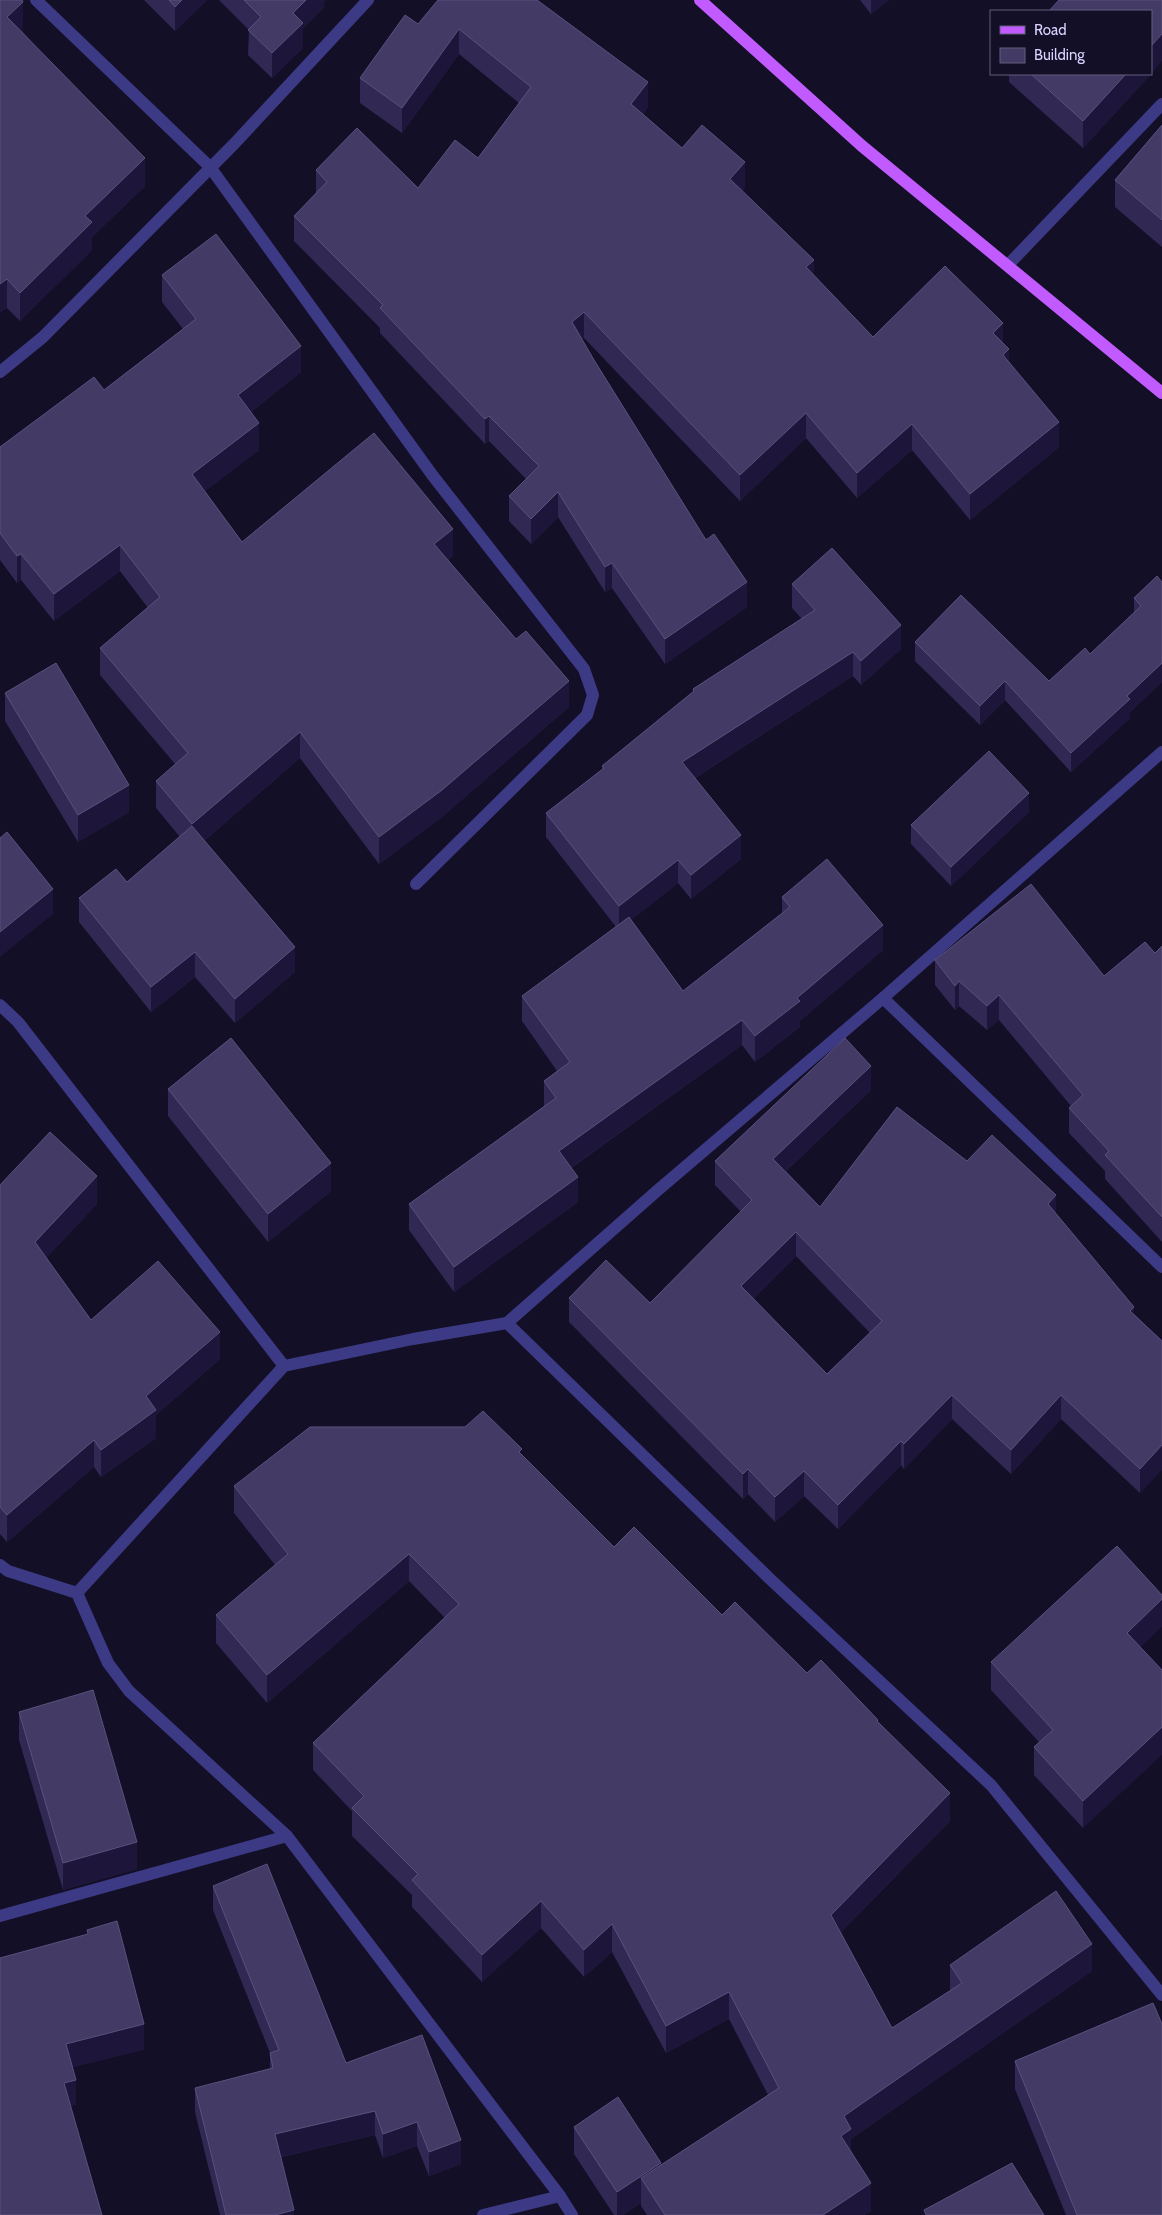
<svg xmlns="http://www.w3.org/2000/svg" width="1162" height="2215" font-family="Cabin,sans-serif">
<rect width="100%" height="100%" fill="#130f26"/>
<g fill="none" stroke-linecap="round" stroke-linejoin="round">
<!-- minor -->
<g stroke="#3d3a85" stroke-width="12">
<polyline points="36,0 210,167 433,476 584,669 593,695 587,715 416,884"/>
<polyline points="1008,265 1162,104"/>
<polyline points="0,372 43,337 234,144 368,0"/>
<polyline points="883,998 1162,1267"/>
<polyline points="0,1005 18,1022 284,1366"/>
<polyline points="507,1323 770,1579 991,1785 1162,1995"/>
<polyline points="0,1565 8,1571 77,1593 108,1663 129,1691 287,1836 560,2196 572,2215"/>
<polyline points="77,1593 284,1366 413,1339 507,1323 658,1190 883,998 1162,752"/>
<polyline points="0,1916 287,1836"/>
<polyline points="483,2215 560,2196"/>
</g>
<!-- major -->
<polyline stroke="#c25bff" stroke-width="12" points="700,0 862,146 1162,393"/>
</g>
<!-- wall -->
<g fill="#312854" fill-rule="evenodd">
<polygon points="0,0 23,30 22,31 145,186 92,237 92,250 20,321 7,308 0,312"/>
<polygon points="144,0 207,0 175,31"/>
<polygon points="219,0 326,0 324,1 324,7 303,28 303,48 272,78 248,55 249,30"/>
<polygon points="438,0 648,107 643,114 682,148 745,187 742,191 814,275 873,337 1003,343 1009,362 1059,447 970,520 912,450 857,498 806,438 740,501 584,338 582,339 594,360 747,607 665,664 612,588 605,592 558,517 531,544 509,521 509,496 526,479 489,441 485,444 380,333 380,328 294,241 294,216 316,193 316,170 418,188 478,158 519,103 459,54 402,133 360,103 360,78 418,24"/>
<polygon points="860,0 889,0 871,14"/>
<polygon points="1009,74 1151,74 1083,148 1009,82"/>
<polygon points="1162,125 1162,247 1115,207 1115,180"/>
<polygon points="162,275 301,372 251,412 259,450 205,491 242,542 453,555 448,560 569,707 442,817 379,864 300,758 204,841 295,972 235,1023 195,977 151,1012 79,922 79,898 127,882 180,837 156,808 156,781 175,764 100,675 100,648 148,608 120,571 54,621 21,580 17,583 0,560 0,447 104,390 183,329 162,302"/>
<polygon points="1162,582 1162,682 1130,712 1130,718 1071,772 1005,700 980,725 915,661 915,642 1049,681 1090,654 1134,613 1134,598"/>
<polygon points="792,584 901,649 861,685 853,676 695,778 741,859 691,899 678,883 631,920 683,991 782,913 782,897 883,950 800,1021 800,1027 755,1062 742,1045 571,1168 578,1202 454,1292 409,1230 409,1204 544,1106 544,1081 557,1071 522,1021 522,996 616,927 546,837 546,813 602,770 602,766 693,692 693,689 802,619 792,608"/>
<polygon points="5,693 129,812 78,842 5,721"/>
<polygon points="1029,812 951,886 911,844 911,825"/>
<polygon points="1162,946 1162,1242 1105,1179 1105,1171 1069,1133 1069,1108 1071,1106 999,1020 987,1030 959,1006 955,1010 935,985 935,960 1104,976 1155,953"/>
<polygon points="168,1089 331,1191 268,1242 168,1116"/>
<path d="M871 1090 786 1171 820 1207 967 1161 1056 1215 1134 1314 1162 1341 1140 1493 1061 1419 1011 1474 952 1419 904 1469 901 1465 838 1529 804 1496 775 1522 748 1494 743 1499 569 1322V1298L650 1303 741 1212 715 1185V1161ZM796 1256 870 1333 827 1374 753 1299Z"/>
<polygon points="0,1185 97,1204 46,1258 91,1320 220,1359 156,1415 156,1438 101,1477 94,1467 7,1542 0,1534"/>
<polygon points="522,1455 614,1547 722,1615 807,1673 878,1723 950,1821 841,1932 892,2028 950,1991 950,1965 1092,1971 851,2139 851,2152 871,2211 864,2215 647,2215 641,2206 641,2203 623,2215 614,2215 574,2154 574,2127 661,2165 768,2095 729,2019 666,2053 612,1952 584,1977 541,1928 482,1982 412,1907 412,1895 352,1836 352,1811 313,1770 313,1743 445,1618 409,1581 267,1703 216,1643 216,1615 275,1565 234,1513 234,1486"/>
<polygon points="1141,1647 1083,1828 1034,1775 1034,1747 1039,1742 991,1690 991,1662"/>
<polygon points="19,1712 137,1869 63,1890 19,1740"/>
<polygon points="213,1886 346,2063 422,2035 461,2164 429,2176 417,2146 383,2158 375,2135 281,2157 294,2215 220,2215 195,2112 195,2088 270,2069 270,2053 213,1910"/>
<polygon points="1015,2061 1162,2215 1066,2215 1015,2089"/>
</g>
<!-- shaded-wall -->
<g fill="#1d163a">
<polygon points="182,0 207,0 175,31 175,7"/>
<polygon points="306,0 326,0 324,1 324,7 303,28 303,48 272,78 272,53 293,13"/>
<polygon points="871,0 889,0 871,14"/>
<polygon points="23,2 23,30 7,45 7,17"/>
<polygon points="459,29 459,54 402,133 402,108"/>
<polygon points="1162,34 1162,61 1151,74 1151,46"/>
<polygon points="1126,74 1151,74 1083,148 1083,121"/>
<polygon points="648,82 648,107 631,129 631,104"/>
<polygon points="145,158 145,186 92,237 92,250 20,321 20,293 85,216"/>
<polygon points="745,162 745,187 730,204 730,179"/>
<polygon points="814,260 814,285 806,267"/>
<polygon points="7,279 7,308 0,312 0,284"/>
<polygon points="584,312 584,338 572,347 572,322"/>
<polygon points="1003,323 1003,349 993,333"/>
<polygon points="301,346 301,372 238,422 238,395"/>
<polygon points="1009,349 1009,374 1003,355"/>
<polygon points="806,413 806,438 740,501 740,475"/>
<polygon points="489,416 489,441 485,444 485,419"/>
<polygon points="1059,422 1059,447 970,520 970,494"/>
<polygon points="259,423 259,450 192,501 192,474"/>
<polygon points="912,424 912,450 857,498 857,473"/>
<polygon points="558,492 558,517 531,544 531,519"/>
<polygon points="453,529 453,555 434,571 434,544"/>
<polygon points="120,545 120,571 54,621 54,594"/>
<polygon points="21,554 21,580 17,583 17,556"/>
<polygon points="612,563 612,588 605,592 605,567"/>
<polygon points="747,582 747,607 665,664 665,639"/>
<polygon points="901,625 901,649 861,685 861,661"/>
<polygon points="853,652 853,676 682,786 682,762"/>
<polygon points="1162,663 1162,682 1130,712 1130,718 1071,772 1071,753 1127,696"/>
<polygon points="569,681 569,707 442,817 379,864 379,837"/>
<polygon points="1005,681 1005,700 980,725 980,706"/>
<polygon points="300,732 300,758 192,851 192,824"/>
<polygon points="129,785 129,812 78,842 78,815"/>
<polygon points="1029,793 1029,812 951,886 951,867"/>
<polygon points="741,835 741,859 691,899 691,875"/>
<polygon points="678,860 678,883 619,930 619,906"/>
<polygon points="53,889 53,914 0,957 0,932"/>
<polygon points="883,925 883,950 800,1021 800,1027 755,1062 755,1036 797,998"/>
<polygon points="295,947 295,972 235,1023 235,999"/>
<polygon points="195,952 195,977 151,1012 151,987"/>
<polygon points="959,981 959,1006 955,1010 955,986"/>
<polygon points="999,995 999,1020 987,1030 987,1006"/>
<polygon points="742,1020 742,1045 559,1176 559,1151"/>
<polygon points="871,1066 871,1090 773,1183 773,1159"/>
<polygon points="331,1163 331,1191 268,1242 268,1214"/>
<polygon points="97,1176 97,1204 35,1270 35,1242"/>
<polygon points="578,1177 578,1202 454,1292 454,1267"/>
<polygon points="1056,1195 1056,1220 1048,1204"/>
<polygon points="796,1232 796,1256 741,1311 741,1286"/>
<polygon points="1134,1307 1134,1332 1130,1311"/>
<polygon points="220,1332 220,1359 156,1415 156,1438 101,1477 101,1450 146,1396"/>
<polygon points="952,1395 952,1419 904,1469 904,1444"/>
<polygon points="1061,1395 1061,1419 1011,1474 1011,1450"/>
<polygon points="94,1440 94,1467 7,1542 7,1515"/>
<polygon points="901,1441 901,1465 838,1529 838,1505"/>
<polygon points="1162,1445 1162,1470 1140,1493 1140,1469"/>
<polygon points="748,1469 748,1494 743,1499 743,1474"/>
<polygon points="804,1471 804,1496 775,1522 775,1497"/>
<polygon points="409,1554 409,1581 267,1703 267,1675"/>
<polygon points="1162,1599 1162,1627 1127,1660 1127,1633"/>
<polygon points="1162,1727 1162,1755 1083,1828 1083,1801"/>
<polygon points="950,1793 950,1821 831,1942 831,1915"/>
<polygon points="137,1842 137,1869 63,1890 63,1863"/>
<polygon points="541,1901 541,1928 482,1982 482,1955"/>
<polygon points="612,1924 612,1952 584,1977 584,1950"/>
<polygon points="1092,1944 1092,1971 851,2139 851,2156 841,2136 844,2116"/>
<polygon points="729,1992 729,2019 666,2053 666,2026"/>
<polygon points="144,2024 144,2050 66,2069 66,2044"/>
<polygon points="76,2080 76,2105 64,2108 64,2083"/>
<polygon points="375,2111 375,2135 275,2158 275,2134"/>
<polygon points="417,2122 417,2146 383,2158 383,2134"/>
<polygon points="461,2140 461,2164 429,2176 429,2152"/>
<polygon points="661,2163 661,2190 641,2178 641,2203 623,2215 617,2215 617,2192"/>
<polygon points="871,2183 871,2211 864,2215 823,2215"/>
<polygon points="294,2210 294,2215 275,2215"/>
</g>
<!-- building -->
<g fill="#433a66" stroke="#5a527e" fill-rule="evenodd">
<polygon points="0,0 22,0 23,2 7,17 145,158 85,216 92,222 20,293 7,279 0,284"/>
<polygon points="169,0 182,0 175,7"/>
<polygon points="244,0 306,0 293,13 303,23 272,53 248,30 261,17"/>
<polygon points="438,0 537,0 648,82 631,104 682,148 702,125 745,162 730,179 814,260 806,267 873,337 945,266 1003,323 993,333 1009,349 1003,355 1059,422 970,494 912,424 857,473 806,413 740,475 584,312 572,322 594,360 706,540 714,534 747,582 665,639 612,563 605,567 558,492 531,519 509,496 539,466 489,416 485,419 380,308 383,305 294,216 327,182 316,170 357,128 418,188 455,140 478,158 531,87 459,29 402,108 360,78 405,15 418,24"/>
<polygon points="1059,0 1162,0 1162,34 1151,46 1151,11 1049,11"/>
<polygon points="1031,74 1126,74 1083,121"/>
<polygon points="1162,125 1162,220 1115,180"/>
<polygon points="216,234 301,346 238,395 259,423 192,474 242,542 374,433 453,529 434,544 516,639 526,631 569,681 442,790 379,837 300,732 192,824 156,781 188,753 100,648 160,597 120,545 54,594 21,554 17,556 0,533 0,447 94,377 104,390 196,319 162,275"/>
<polygon points="832,548 901,625 861,661 853,652 682,762 741,835 691,875 678,860 619,906 546,813 604,768 602,766 694,691 693,689 815,610 792,584"/>
<polygon points="1157,576 1162,582 1162,663 1127,696 1130,699 1071,753 1005,681 980,706 915,642 961,595 1049,681 1085,648 1090,654 1141,606 1134,598"/>
<polygon points="56,663 129,785 78,815 5,693"/>
<polygon points="989,751 1029,793 951,867 911,825"/>
<polygon points="192,826 295,947 235,999 195,952 151,987 79,898 116,869 127,882"/>
<polygon points="7,832 53,889 0,932 0,838"/>
<polygon points="827,859 883,925 797,998 800,1001 755,1036 742,1020 559,1151 578,1177 454,1267 409,1204 556,1098 544,1081 570,1062 522,996 629,917 683,991 790,907 782,897"/>
<polygon points="1031,884 1104,976 1145,942 1155,953 1162,946 1162,1217 1105,1155 1109,1151 1069,1108 1083,1095 999,995 987,1006 959,981 955,986 935,960"/>
<polygon points="231,1038 331,1163 268,1214 168,1089"/>
<path d="M845 1038 871 1066 773 1159 820 1207 897 1107 967 1161 992 1135 1056 1195 1048 1204 1134 1307 1130 1311 1162 1341V1445L1140 1469 1061 1395 1011 1450 952 1395 904 1444 901 1441 838 1505 804 1471 775 1497 748 1469 743 1474 569 1298 606 1260 650 1303 752 1200 715 1161ZM796 1232 882 1321 827 1374 741 1286Z"/>
<polygon points="50,1132 97,1176 35,1242 91,1320 158,1261 220,1332 146,1396 156,1410 101,1450 94,1440 7,1515 0,1507 0,1185"/>
<polygon points="483,1411 522,1449 519,1452 614,1547 634,1527 722,1615 735,1602 807,1673 821,1660 878,1720 877,1721 950,1793 831,1915 892,2028 962,1983 950,1965 1056,1891 1092,1944 844,2116 851,2129 841,2136 871,2183 823,2215 665,2215 641,2178 779,2088 729,1992 666,2026 612,1924 584,1950 541,1901 482,1955 412,1880 418,1874 352,1808 364,1796 313,1743 459,1604 409,1554 267,1675 216,1615 288,1554 234,1486 310,1427 465,1427"/>
<polygon points="1117,1546 1162,1595 1162,1599 1127,1633 1162,1670 1162,1727 1083,1801 1034,1747 1053,1730 991,1662"/>
<polygon points="93,1690 137,1842 63,1863 19,1712"/>
<polygon points="267,1864 346,2063 422,2035 461,2140 429,2152 417,2122 383,2134 375,2111 275,2134 294,2210 275,2215 226,2215 195,2088 273,2068 270,2053 279,2050 213,1886"/>
<polygon points="117,1921 144,2024 66,2044 76,2080 64,2083 102,2215 0,2215 0,1958 88,1934 87,1930"/>
<polygon points="1153,2003 1162,2024 1162,2215 1077,2215 1015,2061"/>
<polygon points="618,2097 661,2163 617,2192 574,2127"/>
<polygon points="1012,2163 1044,2215 926,2215 924,2210"/>
</g>
<!-- legend -->
<rect x="990" y="10" width="162" height="65" fill="#130f26" stroke="#625e7d"/>
<rect x="1000" y="26" width="25" height="8" fill="#c25bff" stroke="#625e7d"/>
<text x="1034" y="35" font-size="15" fill="#d9d4ff">Road</text>
<rect x="1000" y="48" width="25" height="15" fill="#433a66" stroke="#625e7d"/>
<text x="1034" y="60" font-size="15" fill="#d9d4ff">Building</text>
</svg>
